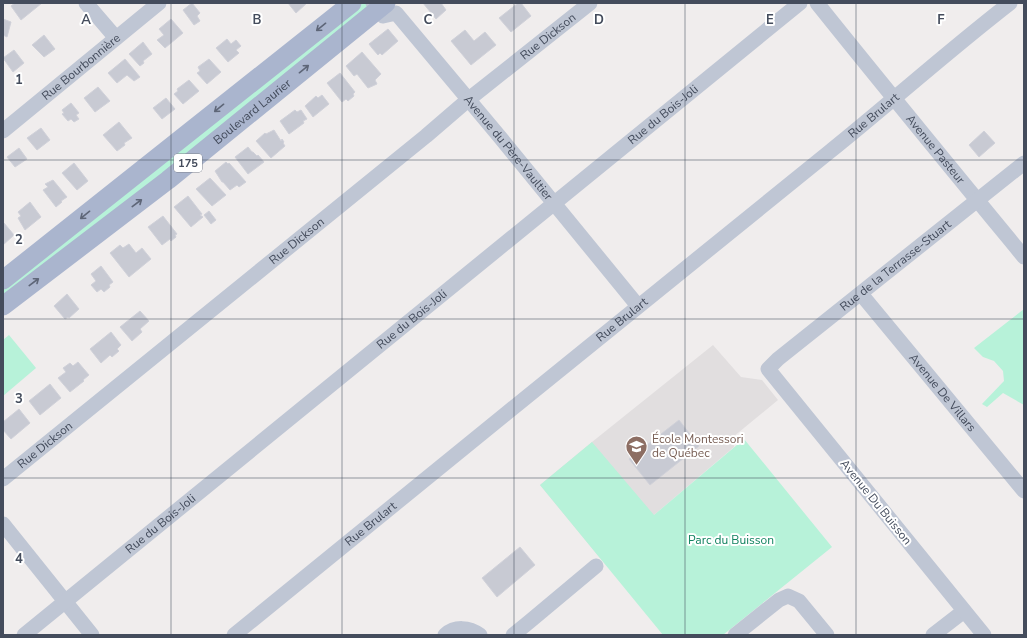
<svg xmlns="http://www.w3.org/2000/svg" width="1027" height="638" font-family="'Nunito Sans',sans-serif">
<rect width="100%" height="100%" fill="#f0eded"/>
<!-- education -->
<polygon fill="#e1dedf" points="713,345 741,377 762,380 778,400 733,437 734,447 654,515 600,558 540,485 592,442"/>
<!-- green -->
<g fill="#b7f2d9">
<polygon points="363,3 369,3 369,6 113,214 3,296 3,286 332,25"/>
<polygon points="1024,309 1024,405 1003,393 987,407 982,404 1004,381 1003,371 994,361 983,357 974,348"/>
<polygon points="9,335 36,368 3,396 3,340"/>
<polygon points="744,439 832,547 723,635 663,635 540,485 592,442 654,515"/>
</g>
<!-- building -->
<g fill="#c8cad3" stroke="#d0d1d9">
<polygon points="15,3 42,3 21,20 11,6"/>
<polygon points="192,3 200,13 197,16 200,21 194,25 183,10"/>
<polygon points="288,3 307,3 296,13"/>
<polygon points="423,3 441,3 446,10 436,19"/>
<polygon points="518,3 521,3 531,16 511,32 499,18"/>
<polygon points="3,19 11,22 7,37 3,35"/>
<polygon points="171,19 183,33 165,48 157,40 164,35 159,29"/>
<polygon points="388,29 398,41 382,55 380,53 378,55 372,48 369,44"/>
<polygon points="465,30 474,41 485,32 496,45 471,65 451,41"/>
<polygon points="44,35 55,49 44,57 32,45"/>
<polygon points="227,39 231,44 236,40 241,46 236,50 239,53 228,62 216,48"/>
<polygon points="143,42 152,54 143,61 144,63 140,66 129,54"/>
<polygon points="14,50 24,63 13,72 3,58"/>
<polygon points="362,52 381,74 375,80 377,84 368,88 357,74 354,76 346,66"/>
<polygon points="125,59 140,77 134,81 127,75 117,83 108,73"/>
<polygon points="209,59 221,72 207,84 197,73 200,71 198,67"/>
<polygon points="340,73 355,92 353,94 354,96 348,101 346,99 342,102 327,83"/>
<polygon points="189,80 199,91 183,104 174,94 178,91 177,89"/>
<polygon points="98,87 110,101 95,112 84,98"/>
<polygon points="322,95 329,104 313,117 305,106 316,96 318,98"/>
<polygon points="166,98 175,109 162,119 153,108"/>
<polygon points="71,103 79,113 76,115 79,119 74,122 71,119 68,121 62,114 64,113 62,110"/>
<polygon points="295,110 297,112 301,110 307,119 303,121 304,123 289,134 280,121"/>
<polygon points="119,122 132,138 124,143 125,145 117,151 103,135"/>
<polygon points="41,128 50,140 37,150 27,138"/>
<polygon points="274,130 281,141 282,139 284,142 283,143 285,146 271,158 256,141 265,133 266,134"/>
<polygon points="984,131 995,143 979,157 969,145"/>
<polygon points="248,147 252,152 253,152 257,156 258,155 264,162 248,174 235,157"/>
<polygon points="19,148 27,159 15,167 7,157"/>
<polygon points="226,162 228,164 229,163 246,182 239,187 237,185 230,190 223,182 222,182 215,171"/>
<polygon points="74,163 88,181 77,190 62,173"/>
<polygon points="210,178 226,195 212,206 196,189"/>
<polygon points="53,180 67,197 61,201 62,202 56,207 43,190 48,187 45,184"/>
<polygon points="188,196 202,214 200,215 203,217 191,227 174,207"/>
<polygon points="30,202 41,217 25,230 18,218 21,216 18,212"/>
<polygon points="209,211 216,220 211,224 204,215"/>
<polygon points="163,216 177,234 175,235 176,237 171,241 170,239 162,245 148,227"/>
<polygon points="4,223 14,235 3,245 3,224"/>
<polygon points="129,244 136,253 142,248 151,259 129,277 110,253 120,245 123,248"/>
<polygon points="101,266 113,282 109,285 110,287 104,292 101,289 97,292 91,285 96,281 91,274"/>
<polygon points="67,294 79,309 69,318 68,317 65,319 54,306"/>
<polygon points="140,311 149,321 140,329 142,332 132,341 120,327"/>
<polygon points="111,332 121,345 117,349 119,351 112,357 110,355 101,363 90,349"/>
<polygon points="78,362 89,375 83,380 84,381 70,392 58,378 66,372 63,368 70,363 73,366"/>
<polygon points="50,384 61,398 40,415 29,401"/>
<polygon points="19,409 30,423 11,439 3,430 3,422"/>
<polygon points="679,420 699,446 650,485 629,459"/>
<polygon points="520,547 535,565 497,597 482,578"/>
</g>
<g fill="none" stroke-linecap="round" stroke-linejoin="round">
<!-- minor -->
<g stroke="#bfc6d4" stroke-width="15">
<polyline points="86,3 116,38"/>
<path id="s1" d="M373 3 383 16 396 13 499 136 638 306"/>
<path id="s2" d="M817 3C885 88 955 173 1024 257"/>
<path id="s3" d="M3 131 159 3"/>
<path id="s4" d="M861 294 1024 491"/>
<path id="s5" d="M3 479 426 136 469 99 590 3"/>
<polyline points="3,524 92,635"/>
<path id="s6" d="M24 635 800 3"/>
<path id="s7" d="M234 635C432 474 629 313 828 153 889 104 948 51 1010 3"/>
<path d="M445 635C455 626 469 627 480 635"/>
<polyline points="513,635 529,622 596,566"/>
<polyline points="735,635 779,600 788,596 799,601 827,635"/>
<polyline points="933,635 964,611"/>
<path id="s8" d="M984 635 768 369 778 359 1024 163"/>
</g>
<!-- major -->
<g stroke="#aab5ce" stroke-width="19">
<polyline points="3,280 352,3"/>
<path id="s9" d="M3 306 168 180 386 3"/>
</g>
</g>
<!-- one-way arrows -->
<defs><path id="oneway-shaft" d="M-6 0H5M1.5-3L5.5 0L1.5 3" fill="none" stroke-width="1.6" stroke-linecap="round" stroke-linejoin="round"/></defs>
<g stroke="#5e6678">
<use href="#oneway-shaft" transform="translate(321 27) rotate(141)"/>
<use href="#oneway-shaft" transform="translate(304 69) rotate(-39)"/>
<use href="#oneway-shaft" transform="translate(219 108) rotate(141)"/>
<use href="#oneway-shaft" transform="translate(137 203) rotate(-37)"/>
<use href="#oneway-shaft" transform="translate(85 215) rotate(141)"/>
<use href="#oneway-shaft" transform="translate(34 282) rotate(-37)"/>
</g>
<!-- grid -->
<path fill="none" stroke="#444c5c" stroke-width="1" stroke-opacity="0.55" d="M171 3V635M342 3V635M514 3V635M685 3V635M856 3V635M3 160H1024M3 319H1024M3 478H1024"/>
<!-- icons -->
<defs>
<symbol id="school-pin" viewBox="-11 -11 22 30"><path d="M0 17L-7.5 6A9.5 9.5 0 1 1 7.5 6Z" fill="#8d6e63" stroke="#fff"/><path d="M0-5L7-2L0 1L-7-2ZM-4 1L0 2.5L4 1V4Q0 6-4 4Z" fill="#fff"/></symbol>
</defs>
<g fill-rule="evenodd">
<use href="#school-pin" x="624" y="434" width="25" height="34"/>
</g>
<g text-anchor="middle" stroke-width="4" stroke-linejoin="round" paint-order="stroke">
<!-- shield labels -->
<rect fill="#fff" stroke="#7c828d" stroke-width="1" x="174" y="154" width="28" height="18" rx="3"/>
<g font-size="11" font-weight="bold" fill="#444c5c">
<text x="188" y="167">175</text>
</g>
<!-- street labels -->
<g font-size="12" fill="#444c5c" stroke="#fff">
<text dy="4" stroke="none"><textPath href="#s5" startOffset="702">Rue Dickson</textPath></text>
<text dy="4" stroke="none"><textPath href="#s3" startOffset="101">Rue Bourbonnière</textPath></text>
<text dy="4" stroke="none"><textPath href="#s9" startOffset="316">Boulevard Laurier</textPath></text>
<text dy="4" stroke="none"><textPath href="#s6" startOffset="824">Rue du Bois-Joli</textPath></text>
<text dy="4" stroke="none"><textPath href="#s7" startOffset="824">Rue Brulart</textPath></text>
<text dy="4" stroke="none"><textPath href="#s1" startOffset="205">Avenue du Père-Vaultier</textPath></text>
<text dy="4" stroke="none"><textPath href="#s2" startOffset="188">Avenue Pasteur</textPath></text>
<text dy="4" stroke="none"><textPath href="#s5" startOffset="378">Rue Dickson</textPath></text>
<text dy="4" stroke="none"><textPath href="#s8" startOffset="507">Rue de la Terrasse-Stuart</textPath></text>
<text dy="4" stroke="none"><textPath href="#s6" startOffset="500">Rue du Bois-Joli</textPath></text>
<text dy="4" stroke="none"><textPath href="#s7" startOffset="500">Rue Brulart</textPath></text>
<text dy="4" stroke="none"><textPath href="#s4" startOffset="128">Avenue De Villars</textPath></text>
<text dy="4" stroke="none"><textPath href="#s5" startOffset="54">Rue Dickson</textPath></text>
<text transform="translate(876 502) rotate(51)" y="4">Avenue Du Buisson</text>
<text dy="4" stroke="none"><textPath href="#s6" startOffset="176">Rue du Bois-Joli</textPath></text>
<text dy="4" stroke="none"><textPath href="#s7" startOffset="176">Rue Brulart</textPath></text>
</g>
<!-- education labels -->
<g font-size="12" fill="#785e54" stroke="#fff" text-anchor="start">
<text x="652" y="443">École Montessori<tspan x="652" dy="14">de Québec</tspan></text>
</g>
<!-- park labels -->
<g font-size="12" fill="#10825f" stroke="#fff">
<text x="731" y="544">Parc du Buisson</text>
</g>
</g>
<g font-size="13" text-anchor="middle" font-weight="bold" fill="#444c5c" stroke="#fff" stroke-width="4" stroke-linejoin="round" paint-order="stroke">
<text x="86" y="24">A</text>
<text x="257" y="24">B</text>
<text x="428" y="24">C</text>
<text x="599" y="24">D</text>
<text x="770" y="24">E</text>
<text x="941" y="24">F</text>
<text x="19" y="84">1</text>
<text x="19" y="244">2</text>
<text x="19" y="403">3</text>
<text x="19" y="563">4</text>
</g>
<!-- border -->
<rect width="1027" height="638" fill="none" stroke="#444c5c" stroke-width="8"/>
</svg>
